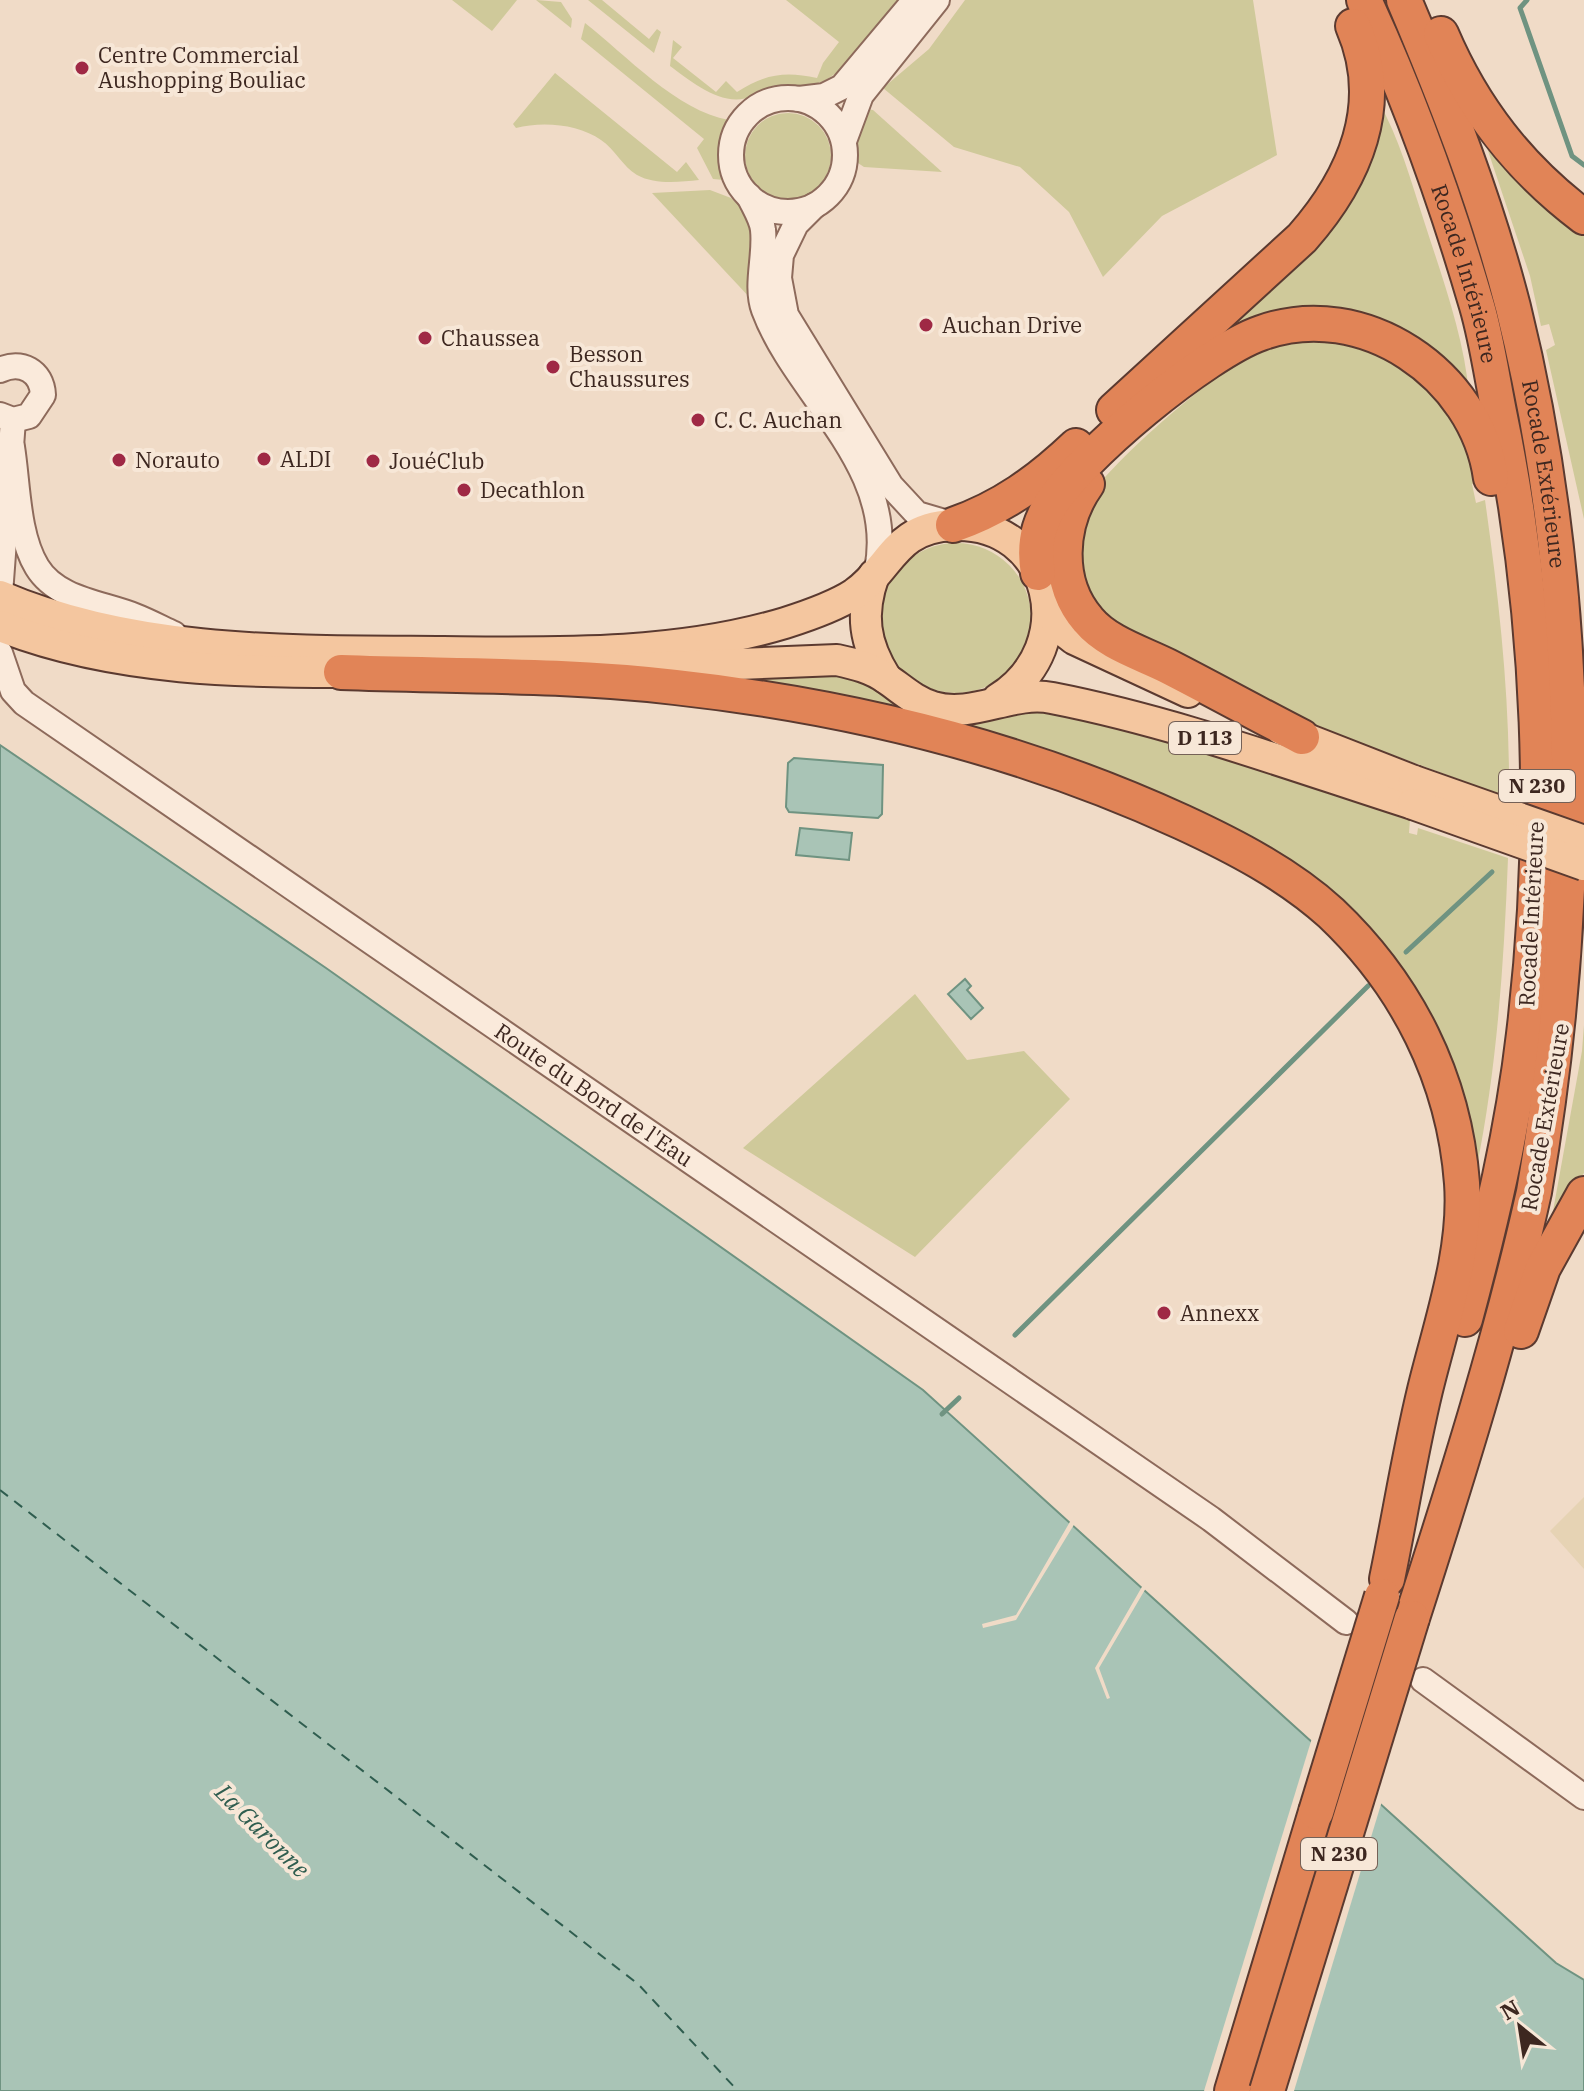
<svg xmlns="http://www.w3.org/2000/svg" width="1584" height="2091" font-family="'IBM Plex Serif',serif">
<rect width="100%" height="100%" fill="#f0dbc7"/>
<!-- farmland -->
<polygon fill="#e6d3b4" points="1584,1497 1584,1569 1550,1531"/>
<!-- green -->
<g fill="#cfc99a">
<polygon points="452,0 517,0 492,31"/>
<polygon points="536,0 561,2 572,19 571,28"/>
<polygon points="588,0 602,0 649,39 657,29 661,32 654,53"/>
<path d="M786 0H899C879 23 847 75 818 83 802 88 785 82 769 87 763 89 758 94 753 96 723 109 692 82 670 66L673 40 682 47 673 58 716 92 726 81 737 92C765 74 785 71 817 78L823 63 839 42Z"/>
<polygon points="965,0 1253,0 1277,155 1162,216 1103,277 1069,212 1020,167 954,147 883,88 929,49"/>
<path d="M585 23C626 55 677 111 729 120L720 145 724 180 713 179 697 148 704 139 581 39Z"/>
<path d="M555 73 677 172 686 162 699 180C680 182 655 185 637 175 623 167 615 149 601 140 579 124 542 121 516 128L513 124Z"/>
<path d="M1378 101C1399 137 1411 181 1424 221 1442 277 1464 336 1469 394L1445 367 1277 314 1243 322 1210 342 1254 297Z"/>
<polygon points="866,109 873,110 942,172 864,167 858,163 855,141"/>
<circle cx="788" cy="156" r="43"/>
<polygon points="1480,127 1584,228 1584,519 1546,350 1555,345 1549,324 1541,326 1530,276"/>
<polygon points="710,190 731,198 754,220 752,300 652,193"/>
<path d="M1301 339 1334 340 1400 360 1456 416 1481 481 1472 484 1476 503 1485 500C1499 599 1510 697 1509 798L1304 722 1180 666 1083 604C1081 586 1069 541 1073 525 1085 481 1207 380 1248 356 1265 347 1282 343 1301 339Z"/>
<circle cx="956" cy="618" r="75"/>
<path d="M833 668 873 682 908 712 1015 705 1142 731 1410 819 1409 833 1417 835 1418 828 1508 858C1504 963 1497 1068 1476 1171L1397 974 1152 798 696 681Z"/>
<polygon points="915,994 967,1060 1024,1051 1070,1099 915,1257 743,1148"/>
<polygon points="1584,1025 1584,1173 1551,1222 1582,1051"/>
</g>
<!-- water -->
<g fill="#a9c4b6" stroke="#6f9381" stroke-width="2">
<polygon points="0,745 326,968 923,1390 1556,1963 1584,1980 1584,2091 0,2091"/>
<polygon points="794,758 883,765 882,814 878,818 789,812 786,807 788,763"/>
<polygon points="800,828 852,833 849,860 796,855"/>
<polygon points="965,979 971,986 967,990 983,1008 971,1019 948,994"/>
</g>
<!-- pier -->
<g fill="#f0dbc7">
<polygon points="1071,1520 1075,1523 1016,1620 983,1628 982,1624 1016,1615"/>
<polygon points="1143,1585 1146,1588 1099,1668 1110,1698 1107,1699 1095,1668"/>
<polygon points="1312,1738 1382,1801 1294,2091 1204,2091"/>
</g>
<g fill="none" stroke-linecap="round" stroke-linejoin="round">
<!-- stream -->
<g stroke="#6f9381" stroke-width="5">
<polyline points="1527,0 1520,8 1572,156 1584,165"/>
<polyline points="1406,952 1492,872"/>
<polyline points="1015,1335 1368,986"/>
<polyline points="942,1414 959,1398"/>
</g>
<!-- ferry -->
<polyline stroke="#2f5d4f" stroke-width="2" stroke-dasharray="10 8" stroke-linecap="butt" points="0,1490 638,1984 738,2091"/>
<defs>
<g id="minor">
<circle cx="788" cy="155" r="57"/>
<polyline points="799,99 824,96 842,87 915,0"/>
<polyline points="844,141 861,95 937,0"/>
<path d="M749 196C754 207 762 219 763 230 766 256 755 285 764 310 796 396 898 466 877 570"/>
<polyline points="814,206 796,224 781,255 779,278 786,315 891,486 917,514 951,524"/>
<path d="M0 370C21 360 42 371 43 395L29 416 13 420 0 415"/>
<path d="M12 447C18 484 17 534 37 567 57 600 103 603 135 616 148 621 161 628 174 634"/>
<polyline points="0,594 13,420"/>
<path id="s1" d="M0 653 13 691 24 703 1211 1519 1346 1622"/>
<polyline points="1423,1680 1584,1797"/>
</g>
<g id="major">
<path d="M874 575C860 614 864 643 886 678"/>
<path d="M0 596C137 655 297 651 443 652 556 653 676 656 785 623 807 616 834 607 854 594 892 568 893 528 953 525 1053 521 1082 646 998 699"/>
<polyline points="1048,605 1060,628 1074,639 1188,692"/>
<path d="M0 626C113 671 246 673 366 672"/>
<path d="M614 669 837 660C855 664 872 668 887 679 903 690 914 701 933 707 973 719 1012 690 1052 698 1175 722 1294 766 1413 804"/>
<polyline points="1281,729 1414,781"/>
</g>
<g id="highway">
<path id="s2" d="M1364 0C1409 97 1447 203 1477 306 1487 340 1492 377 1499 412 1541 615 1549 827 1524 1034 1513 1130 1490 1226 1465 1319"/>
<path id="s3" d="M1404 0C1446 99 1486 202 1513 307 1584 593 1584 903 1534 1192 1502 1336 1457 1478 1412 1618"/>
<path d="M1441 34C1473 109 1519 168 1584 217"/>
<path d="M1114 410 1302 238C1355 178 1387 104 1353 26"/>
<path d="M1087 484C1059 523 1055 582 1088 620 1107 643 1141 653 1167 666 1212 689 1257 714 1302 737"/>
<path d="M953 525C1002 508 1039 481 1076 446"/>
<path d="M1038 573C1034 550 1036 531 1048 509 1076 459 1206 352 1261 333 1363 296 1477 375 1491 478"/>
<path d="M341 672C452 676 564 674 675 687 848 706 1023 749 1182 822 1234 846 1288 874 1331 913 1407 985 1454 1078 1462 1183 1467 1252 1441 1324 1425 1390 1410 1452 1400 1516 1387 1579"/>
<polyline points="1521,1331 1543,1268 1584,1194"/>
<polyline points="1232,2091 1316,1812"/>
</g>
</defs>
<!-- minor casing -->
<use href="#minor" stroke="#8d6a5b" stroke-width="28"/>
<!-- major casing -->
<use href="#major" stroke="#5b3a30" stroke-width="34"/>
<!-- highway casing -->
<use href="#highway" stroke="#5b3a30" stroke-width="38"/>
<!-- minor -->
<use href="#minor" stroke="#faeadb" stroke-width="24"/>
<!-- major -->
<use href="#major" stroke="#f4c69f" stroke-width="30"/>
<!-- highway -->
<use href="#highway" stroke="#e18457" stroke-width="34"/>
<defs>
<g id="major-bridge">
<polyline points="1414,781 1584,841"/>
<polyline points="1413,804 1584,865"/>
</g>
<g id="highway-bridge">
<polyline points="1316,1812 1382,1596"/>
<polyline points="1267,2091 1412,1618"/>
</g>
</defs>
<!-- major-bridge casing -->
<use href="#major-bridge" stroke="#5b3a30" stroke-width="34" stroke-linecap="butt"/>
<!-- highway-bridge casing -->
<use href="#highway-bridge" stroke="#5b3a30" stroke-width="38" stroke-linecap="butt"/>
<!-- major-bridge -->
<use href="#major-bridge" stroke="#f4c69f" stroke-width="30"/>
<!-- highway-bridge -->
<use href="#highway-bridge" stroke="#e18457" stroke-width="34"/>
</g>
<!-- markers -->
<g fill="#9f2945" stroke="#f7e7d7" stroke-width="3">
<circle cx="82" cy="68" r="8"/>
<circle cx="926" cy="325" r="8"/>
<circle cx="425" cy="338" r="8"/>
<circle cx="553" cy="367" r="8"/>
<circle cx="698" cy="420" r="8"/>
<circle cx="264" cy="459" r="8"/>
<circle cx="119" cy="460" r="8"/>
<circle cx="373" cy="461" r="8"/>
<circle cx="464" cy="490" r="8"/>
<circle cx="1164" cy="1313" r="8"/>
</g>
<g text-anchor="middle" stroke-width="8" stroke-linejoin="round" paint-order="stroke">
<!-- shield labels -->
<g fill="#f7e7d7" stroke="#756157" stroke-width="2">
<rect x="1169" y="722" width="72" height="32" rx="6"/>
<rect x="1499" y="770" width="76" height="32" rx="6"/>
<rect x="1301" y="1838" width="76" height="32" rx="6"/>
</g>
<g font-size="20" font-weight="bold" fill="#3d2720">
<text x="1205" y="745">D 113</text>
<text x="1537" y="793">N 230</text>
<text x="1339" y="1861">N 230</text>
</g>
<!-- poi labels -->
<g font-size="22" fill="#3d2720" stroke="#f7e7d7" text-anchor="start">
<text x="98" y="63">Centre Commercial<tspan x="98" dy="25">Aushopping Bouliac</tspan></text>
<text x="942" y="333">Auchan Drive</text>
<text x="441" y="346">Chaussea</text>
<text x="569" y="362">Besson<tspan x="569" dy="25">Chaussures</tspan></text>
<text x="714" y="428">C. C. Auchan</text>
<text x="280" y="467">ALDI</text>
<text x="135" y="468">Norauto</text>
<text x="389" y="469">JouéClub</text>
<text x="480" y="498">Decathlon</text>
<text x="1180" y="1321">Annexx</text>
</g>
<!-- street labels -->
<g font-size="22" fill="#3d2720" stroke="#f7e7d7">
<text dy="8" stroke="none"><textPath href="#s2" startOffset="292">Rocade Intérieure</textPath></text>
<text dy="8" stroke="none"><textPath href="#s3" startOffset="496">Rocade Extérieure</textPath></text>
<text transform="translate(1531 914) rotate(-87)" y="8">Rocade Intérieure</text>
<text dy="8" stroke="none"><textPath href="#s1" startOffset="748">Route du Bord de l'Eau</textPath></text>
<text transform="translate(1545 1117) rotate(-80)" y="8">Rocade Extérieure</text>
</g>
<!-- water labels -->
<g font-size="24" font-style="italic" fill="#2f5d4f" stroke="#f7e7d7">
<text transform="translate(262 1831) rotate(45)" y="8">La Garonne</text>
</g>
</g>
<!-- north arrow -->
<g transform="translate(1520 2027) rotate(330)" stroke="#f7e7d7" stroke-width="6" paint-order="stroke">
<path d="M0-6L14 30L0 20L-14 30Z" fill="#3d2720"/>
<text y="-12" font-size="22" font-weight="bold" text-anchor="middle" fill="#3d2720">N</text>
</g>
</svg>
